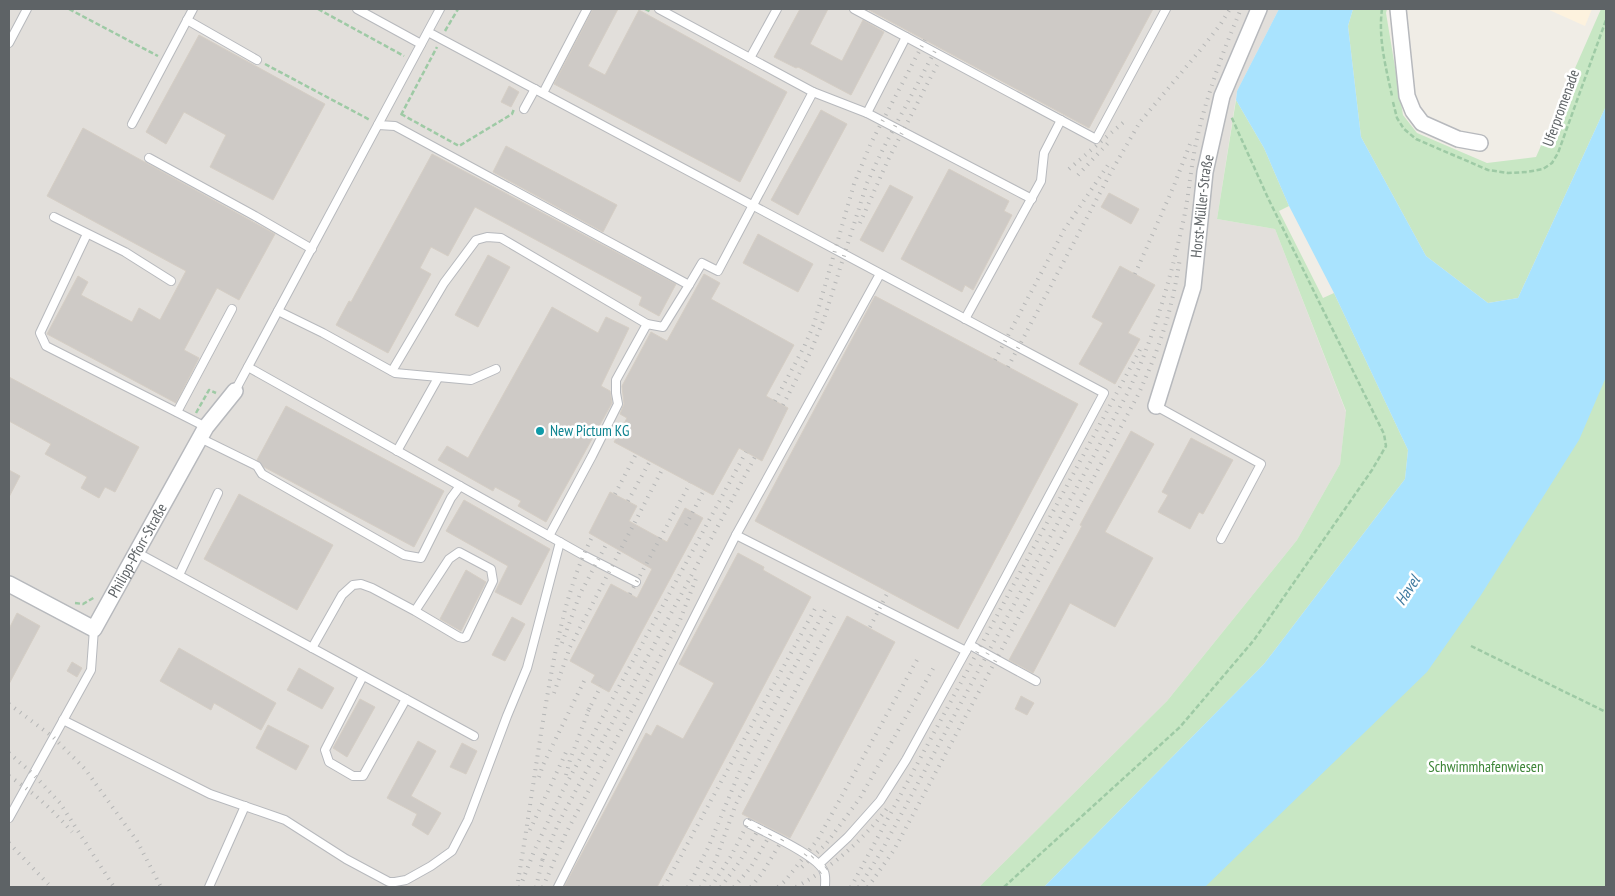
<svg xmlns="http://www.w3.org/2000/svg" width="1615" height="896" font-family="'PT Sans Narrow',sans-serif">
<rect width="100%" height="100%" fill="#f0ede6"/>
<!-- commercial -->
<polygon fill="#fdf2de" points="1547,9 1592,9 1585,26"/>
<!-- industrial -->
<polygon fill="#e2dfdb" points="9,9 1279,9 1237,91 1217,219 1275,229 1346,412 1340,464 1297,540 1167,701 979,887 9,887"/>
<!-- green -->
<g fill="#c8e7c4">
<polygon points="1353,9 1387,9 1386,13 1403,115 1417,133 1487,163 1536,157 1601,9 1606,9 1606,106 1518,298 1488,303 1426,256 1361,137 1348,26"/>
<polygon points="1236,100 1264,148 1289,206 1279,211 1323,298 1334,293 1408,450 1405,479 1264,664 1044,887 979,887 1167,701 1297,540 1340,464 1346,411 1275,229 1217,219"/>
<polygon points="1606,362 1606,887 1192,887"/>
</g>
<!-- water -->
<polygon fill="#a9e3fe" points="1279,9 1353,9 1348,26 1361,137 1426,256 1488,303 1518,298 1606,106 1606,377 1579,440 1481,595 1427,672 1205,887 1044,887 1264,664 1405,479 1408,450 1334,293 1289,206 1264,148 1236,100 1237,91"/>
<!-- building -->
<g fill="#cecac6" stroke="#d5cec5">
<polygon points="593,9 618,9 588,66 605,75 639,10 787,92 740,182 554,84"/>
<polygon points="800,9 828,9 810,44 842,61 863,20 884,32 851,95 798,67 796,68 774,57"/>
<polygon points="869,9 1153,9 1089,128 869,10"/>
<polygon points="199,35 325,104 273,200 210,167 226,135 184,112 166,144 146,132"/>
<polygon points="509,86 519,92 511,107 501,102"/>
<polygon points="821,110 847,124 798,215 771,200"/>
<polygon points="83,128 275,234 239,300 217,288 184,350 199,358 176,403 47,334 78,276 88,282 81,295 132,322 139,308 160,320 186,271 47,196"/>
<polygon points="506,146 617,205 603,232 493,172"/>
<polygon points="432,154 676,284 659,316 639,305 642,297 475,207 448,256 431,247 420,268 431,274 388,353 336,325 349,301 351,302"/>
<polygon points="949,169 1009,201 1004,211 1012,215 973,290 965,285 962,292 901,259"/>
<polygon points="890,185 913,197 883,252 860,240"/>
<polygon points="1109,193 1139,209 1131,224 1101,207"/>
<polygon points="758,234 813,264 798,292 743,263"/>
<polygon points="488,255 510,267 478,327 455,315"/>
<polygon points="1120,266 1155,285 1128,333 1140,339 1115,384 1079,364 1103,323 1092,317"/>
<polygon points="704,274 720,283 711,299 794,345 766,396 788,408 762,461 739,448 713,495 614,442 627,418 620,414 624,404 622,386 651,332 667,341"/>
<polygon points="875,296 1078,404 958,629 755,521"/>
<polygon points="552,307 598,333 606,317 629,328 601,386 610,391 612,403 546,522 518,506 521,501 495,487 493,491 438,460 447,446 468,458"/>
<polygon points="9,377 139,447 115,492 105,487 99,498 81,488 87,477 45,454 51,444 9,421"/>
<polygon points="286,406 444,491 414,547 264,467 257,460"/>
<polygon points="1131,431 1154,444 1105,532 1153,558 1115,627 1070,603 1033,673 1009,660 1082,526 1080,525"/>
<polygon points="1191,438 1233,460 1203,514 1199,512 1190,529 1158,512 1168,495 1162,492"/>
<polygon points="9,470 20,476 9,497"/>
<polygon points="610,492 637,506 629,521 667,542 685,508 703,518 609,692 591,682 595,675 570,661 611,584 637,598 652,569 589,533"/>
<polygon points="239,494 333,545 297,610 204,559"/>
<polygon points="464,500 550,549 521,605 495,592 508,566 446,531"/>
<polygon points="738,553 764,567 763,570 811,597 657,887 564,887 646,733 651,736 657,725 683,739 714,683 679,664"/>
<polygon points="466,570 486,582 461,631 440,619"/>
<polygon points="17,613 40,626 9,684 9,629"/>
<polygon points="847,616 895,642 790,838 742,814"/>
<polygon points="512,617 525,624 505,661 492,655"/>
<polygon points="179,648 276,703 261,730 214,703 211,710 160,681"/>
<polygon points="72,662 82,668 77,677 67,671"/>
<polygon points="299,668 334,688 322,709 287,690"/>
<polygon points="1021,696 1034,703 1027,715 1015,709"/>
<polygon points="360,699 375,707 347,757 333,748"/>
<polygon points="268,725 309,746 296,770 256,748"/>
<polygon points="418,741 436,751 411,796 441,813 428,835 412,825 417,814 387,798"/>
<polygon points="462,743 477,751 466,774 450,767"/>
</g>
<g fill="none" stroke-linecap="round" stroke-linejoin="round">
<defs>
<g id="service">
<polyline points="357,9 421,44"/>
<polyline points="659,9 813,92 867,113 1032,199"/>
<polyline points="854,9 1096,139 1166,9"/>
<polyline points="187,20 257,60"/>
<polyline points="428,32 1104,393 966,651 906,760 880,801 848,837 819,864"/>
<polyline points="9,43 27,9"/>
<polyline points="750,58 777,9"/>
<polyline points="543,93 587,9"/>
<polyline points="524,109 535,89"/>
<polyline points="867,113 906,37"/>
<polyline points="132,124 193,9"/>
<polyline points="378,125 395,126 689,285 702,263 718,271 813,92"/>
<polyline points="149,158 255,216 312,249"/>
<polyline points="54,217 125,252 171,281"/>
<polyline points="87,234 40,333 46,346 206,427"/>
<polyline points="278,311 323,333 395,373 471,380 496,369"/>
<polyline points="965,319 1041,181 1044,153 1061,120"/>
<polyline points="248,367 583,555 636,582"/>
<polyline points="392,371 444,283 476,240 487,237 501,238 647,324"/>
<polyline points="235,391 440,9"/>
<polyline points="1156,406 1261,464 1221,539"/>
<polyline points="177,412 232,309"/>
<polyline points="200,438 257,466 262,474 404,555 421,558 451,498 460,486"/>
<polyline points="397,451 438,378"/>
<polyline points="736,535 880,274"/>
<polyline points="549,536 592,456 618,404 616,393 616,380 647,324 663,327 689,285"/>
<polyline points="136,552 474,736"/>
<polyline points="179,575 218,493"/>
<polyline points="970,645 1036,681"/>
<polyline points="312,648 342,595 353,585 361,584 372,588 415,611 449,559 459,552 491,569 493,581 466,637 463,638 459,637 415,611"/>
<polyline points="363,676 325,750 329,762 353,776 363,776 406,699"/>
<polyline points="63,720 210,794 285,820 346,859 389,882 395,882 406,880 431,866 452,851 468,820 507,716 527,668 560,542"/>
<polyline points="9,818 91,670 94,629"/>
<path d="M748 823C764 832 819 856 824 872 826 876 825 882 825 887"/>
<polyline points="209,887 245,806"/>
<polyline points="558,887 736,535 966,651"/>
</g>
<g id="minor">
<polyline points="1398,9 1407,96 1413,111 1422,123 1458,139 1480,143"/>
<path id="s1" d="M1156 406 1193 287 1205 172 1222 96 1259 9"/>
<path id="s2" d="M9 584 94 629 206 427 235 391"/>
</g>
</defs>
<!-- service casing -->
<use href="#service" stroke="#b7b9bd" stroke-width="10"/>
<!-- minor casing -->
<use href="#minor" stroke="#b7b9bd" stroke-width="18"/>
<!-- path -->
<g stroke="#9ecaa5" stroke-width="2.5" stroke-dasharray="5 2.5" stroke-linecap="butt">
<polyline points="69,9 158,56"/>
<polyline points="318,9 404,56"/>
<polyline points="645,9 651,12"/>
<path d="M1382 9C1378 38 1386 68 1392 96"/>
<polyline points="445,31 458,9"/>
<polyline points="265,64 370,120"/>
<polyline points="1393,102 1397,118 1404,129 1416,139 1488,170 1508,173 1527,172 1543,169 1552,163 1558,153 1606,20"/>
<polyline points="401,114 459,146 512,114 514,109"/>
<polyline points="401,115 437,47"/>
<polyline points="196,413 209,390 216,393"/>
<polyline points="75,603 83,604 95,597"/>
<polyline points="1471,646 1606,712"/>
<polyline points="1004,887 1180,727 1254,640 1372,470 1386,446 1384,434 1268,198 1231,116"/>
</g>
<!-- service -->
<use href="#service" stroke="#fff" stroke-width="8"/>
<!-- minor -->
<use href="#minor" stroke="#fff" stroke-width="15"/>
<!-- rail -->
<g stroke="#b5b6b6" stroke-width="4" stroke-dasharray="1 6" stroke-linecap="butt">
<polyline points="1069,169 1125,121"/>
<polyline points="1078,175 1109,142"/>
<polyline points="860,223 888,160 937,65"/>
<polyline points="1135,274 1173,188 1192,139"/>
<polyline points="995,360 1064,230 1108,165"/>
<polyline points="1008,367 1111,172 1140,122 1202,48 1220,25 1230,9"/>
<polyline points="775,401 804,347 814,324 854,184 871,143 925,40"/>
<polyline points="783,405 810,353 824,319 867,183 884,147 937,47"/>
<polyline points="615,494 636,454"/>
<polyline points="628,501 650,461"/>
<polyline points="686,525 704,490"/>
<polyline points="630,594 690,483"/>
<polyline points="870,627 887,594"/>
<polyline points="562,643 580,594 607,543"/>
<polyline points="554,693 570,647 663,468"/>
<polyline points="9,704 53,737 85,769 137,841 161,887"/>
<polyline points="588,711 601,686"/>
<polyline points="9,753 33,774 60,803 114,887"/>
<polyline points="566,775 570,760 591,704"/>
<path d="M9 776C33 792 53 810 72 832"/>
<polyline points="539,777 543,765 586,677"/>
<polyline points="530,830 568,748"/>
<polyline points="9,843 51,887"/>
<polyline points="542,861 560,820 755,457"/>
<polyline points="802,867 826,844 860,798 934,667"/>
<path d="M518 881C528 822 536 762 546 703 556 646 566 588 593 535"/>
<polyline points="520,887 535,849 562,792 746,452"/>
<polyline points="536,887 544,854"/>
<polyline points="543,887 566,833 680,620 697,576"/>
<polyline points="664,887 817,605"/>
<polyline points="688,887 708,848 744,761 825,610"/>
<polyline points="701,887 716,859 736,804 835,615"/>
<polyline points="711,887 731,856 750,819"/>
<polyline points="721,887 740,861 761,825"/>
<polyline points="734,887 751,867 773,830"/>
<polyline points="751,887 763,872 784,837"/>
<polyline points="778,887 785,881 818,839 918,658"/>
<path d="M796 887C833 867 864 839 889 806"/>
<polyline points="851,887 1142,346"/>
<path d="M859 887 881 852 1128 392C1154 338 1171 277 1184 218 1189 193 1191 167 1196 143 1206 97 1223 51 1241 9"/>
<path d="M868 887 894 850 1138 395C1160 347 1172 311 1180 258"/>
</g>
</g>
<!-- markers -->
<circle fill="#0f9aa8" stroke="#fff" stroke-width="2" cx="540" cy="431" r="5"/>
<g text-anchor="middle" stroke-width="5" stroke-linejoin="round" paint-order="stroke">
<!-- street labels -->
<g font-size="15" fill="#5e6366" stroke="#fff">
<text transform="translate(1561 108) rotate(-70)" y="5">Uferpromenade</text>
<text dy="5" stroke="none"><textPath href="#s1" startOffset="206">Horst-Müller-Straße</textPath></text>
<text dy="5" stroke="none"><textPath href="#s2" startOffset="186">Philipp-Pforr-Straße</textPath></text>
</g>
<!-- culture labels -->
<g font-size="15" fill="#0d838f" stroke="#fff" text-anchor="start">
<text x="550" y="436">New Pictum KG</text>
</g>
<!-- park labels -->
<g font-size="15" fill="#3d8537" stroke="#fff">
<text x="1486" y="772">Schwimmhafenwiesen</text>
</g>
<!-- water labels -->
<g font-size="16" font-style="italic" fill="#3f7a9f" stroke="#fff">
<text transform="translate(1407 590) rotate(-57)" y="6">Havel</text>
</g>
</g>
<!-- border -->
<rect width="1615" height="896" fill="none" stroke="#5e6366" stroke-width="20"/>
</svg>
